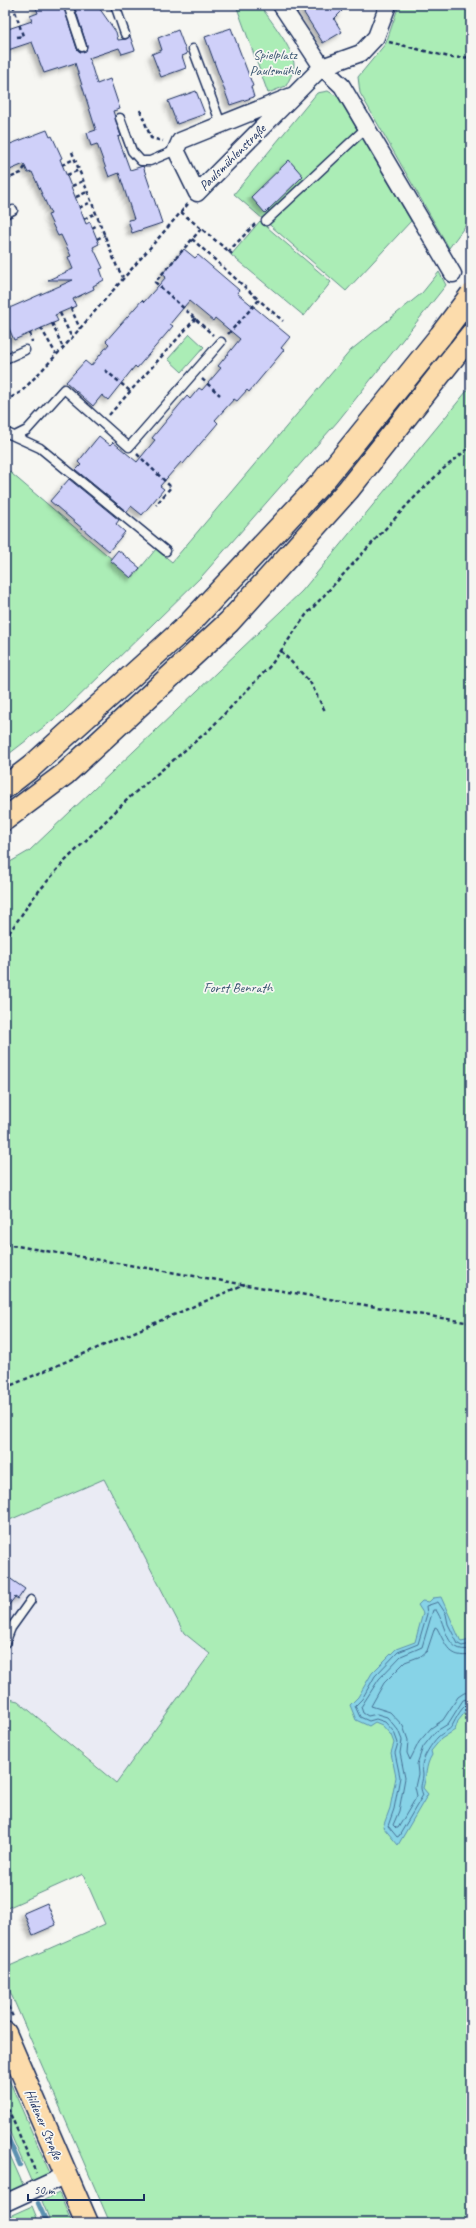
<svg xmlns="http://www.w3.org/2000/svg" width="476" height="2228" font-family="Caveat,sans-serif">
<defs>
<filter id="shadow"><feDropShadow dx="-3.5" dy="3.5" stdDeviation="2" flood-color="#0004"/></filter>
</defs>
<rect width="100%" height="100%" fill="#f6f6f2"/>
<filter id="ink" filterUnits="userSpaceOnUse"><feTurbulence type="fractalNoise" baseFrequency=".025" numOctaves="2"/><feDisplacementMap in="SourceGraphic" scale="8" xChannelSelector="R" yChannelSelector="G"/><feConvolveMatrix kernelMatrix="1 2 1 2 8 2 1 2 1" color-interpolation-filters="sRGB"/></filter>
<g filter="url(#ink)">
<!-- built -->
<polygon fill="#eaebf4" points="104,1479 184,1633 210,1654 116,1783 87,1757 18,1701 5,1698 5,1522"/>
<!-- green -->
<g fill="#abedb6" stroke="#638e8a">
<path d="M236 5H260C269 19 295 50 294 66 293 73 289 80 286 86L268 93Z"/>
<polygon points="399,5 471,5 471,218 449,248 360,93 358,77 386,43"/>
<polygon points="328,91 338,97 411,221 346,291 234,194 317,93"/>
<polygon points="260,221 331,282 304,316 231,255"/>
<polygon points="439,272 446,285 338,421 202,576 62,713 5,757 5,468 133,577 156,549 172,562 351,350 422,293"/>
<polygon points="190,334 204,347 182,372 168,359"/>
<polygon points="471,386 471,2223 110,2223 5,1980 5,1968 105,1924 83,1874 5,1909 5,1698 18,1701 116,1783 210,1654 184,1633 104,1479 5,1522 5,865 29,851 302,591"/>
<polygon points="5,2071 50,2173 32,2183 5,2121"/>
<polygon points="5,2144 24,2187 5,2196"/>
<polygon points="59,2193 72,2223 51,2223 42,2201"/>
<polygon points="32,2206 39,2223 5,2223 5,2218"/>
</g>
<!-- water -->
<path fill="#87d3e7" stroke="#5c91b0" d="M441 1597 461 1642 471 1640V1705L458 1721 455 1730 441 1739 431 1751 432 1755C425 1766 427 1776 423 1788L428 1794 398 1845 383 1827 390 1808 396 1777 391 1753 394 1743 391 1735 382 1725 375 1722 369 1726 356 1720 350 1705 358 1697 372 1673 396 1649 415 1642 423 1613 418 1605 422 1601 429 1602 433 1598Z"/>
<g fill="none" stroke-linecap="round" stroke-linejoin="round">
<!-- shore -->
<g stroke="#467195" stroke-width="1">
<path d="M471 1644 462 1646 458 1644 448 1624 446 1614 438 1602 426 1606 427 1614 418 1644 398 1652 375 1676 362 1699 355 1706 360 1717 369 1721 376 1719 385 1722 394 1732 398 1743 395 1753 400 1777 394 1809 388 1826 397 1837 399 1836 423 1795C419 1785 422 1786 423 1775 423 1772 422 1769 422 1766 422 1758 432 1743 438 1737 442 1733 450 1730 452 1726 456 1719 462 1704 471 1703"/>
<path d="M471 1649C445 1654 447 1626 436 1610H433L422 1647 401 1656 379 1679 361 1707 363 1713 368 1716 377 1714 387 1717 398 1730 402 1740 400 1753 405 1778 399 1811 393 1825 396 1828H398L417 1796 415 1787 418 1774 417 1764 423 1747 435 1732 448 1724 463 1700 471 1698"/>
<path d="M471 1655C449 1659 446 1645 437 1628L435 1627 427 1651 421 1656 405 1662 384 1683 371 1706 390 1712 403 1726 408 1740 407 1753 410 1760 419 1742 431 1728 443 1720 458 1697 464 1693 471 1692"/>
</g>
<!-- stream -->
<g stroke="#5c91b0" stroke-width="4.5">
<polyline points="5,2131 20,2165"/>
<polyline points="38,2203 47,2223"/>
</g>
</g>
<!-- building -->
<g fill="#cfd0f9" stroke="#1b2f5e" filter="url(#shadow)">
<polygon points="35,5 63,5 77,49 81,52 86,51 87,46 74,5 97,5 116,32 118,40 126,39 130,36 135,50 122,54 119,48 89,58 97,84 110,79 120,109 113,111 121,136 118,137 130,170 143,166 162,223 132,233 128,220 134,219 119,173 109,177 97,144 91,146 87,133 96,130 75,63 44,73 32,42 5,51 5,30 32,21 30,16 38,13"/>
<polygon points="299,5 335,5 342,11 334,19 342,32 323,43"/>
<polygon points="231,28 253,86 251,87 254,97 230,105 205,37"/>
<polygon points="178,30 187,54 182,56 186,68 161,77 152,54 162,50 158,38"/>
<polygon points="196,91 205,114 177,124 168,101"/>
<polygon points="47,130 50,137 52,136 62,158 60,159 86,224 90,222 99,244 93,247 103,268 100,269 104,280 93,286 94,289 73,299 76,306 55,315 58,321 14,340 5,319 5,310 73,280 48,280 73,269 68,257 71,256 61,235 58,236 48,215 51,214 32,172 28,173 24,164 5,172 5,146"/>
<polygon points="289,160 303,176 265,213 251,197"/>
<polygon points="184,249 195,258 198,255 239,290 237,293 290,337 281,348 284,350 249,392 247,390 237,401 234,399 215,420 218,423 183,464 181,462 160,486 164,489 142,515 131,506 127,512 76,470 81,465 78,462 99,436 110,445 113,442 137,462 155,440 152,438 187,396 190,399 199,388 202,390 221,368 218,366 240,339 215,318 213,321 189,301 170,324 173,326 137,368 135,366 108,400 102,395 93,406 66,382 85,361 91,366 109,344 106,341 142,300 144,302 166,277 162,274"/>
<polygon points="69,479 119,520 116,524 125,532 109,551 50,501"/>
<polygon points="118,550 140,568 131,578 110,560"/>
<polygon points="5,1575 25,1589 18,1599 15,1597 5,1610"/>
<polygon points="47,1903 56,1925 33,1935 24,1913"/>
</g>
<g fill="none" stroke-linecap="round" stroke-linejoin="round">
<defs>
<g id="lane">
<polyline points="68,5 82,47"/>
<polyline points="115,5 125,34"/>
<polyline points="193,49 221,124"/>
<polyline points="120,118 132,151 141,161 150,161 176,150"/>
<polyline points="5,214 13,210"/>
<polyline points="266,221 367,127"/>
<polyline points="5,359 25,350"/>
<polyline points="5,432 40,448 166,551"/>
<polyline points="15,436 27,430 64,389 129,447 221,342"/>
<polyline points="5,1643 11,1628 31,1600"/>
</g>
<g id="street">
<polyline points="281,5 322,67 342,86 453,274"/>
<polyline points="294,95 180,141 176,150 197,193 322,67 361,53 376,37 388,5"/>
<polyline points="5,2203 66,2175"/>
</g>
<polyline id="primary" points="5,2033 87,2223"/>
<g id="highway">
<polyline points="5,787 31,767 188,625 323,481 441,335"/>
<polyline points="5,819 65,774 229,622 348,490 471,335"/>
</g>
</defs>
<!-- lane casing -->
<use href="#lane" stroke="#1b2f5e" stroke-width="11"/>
<!-- street casing -->
<use href="#street" stroke="#1b2f5e" stroke-width="19"/>
<!-- primary casing -->
<use href="#primary" stroke="#1b2f5e" stroke-width="25"/>
<!-- highway casing -->
<use href="#highway" stroke="#1b2f5e" stroke-width="25"/>
<!-- path -->
<g stroke="#1b2f5e" stroke-width="2.5" stroke-dasharray="4 3" stroke-linecap="butt">
<polyline points="13,5 23,36 17,37"/>
<polyline points="389,42 453,58 471,57"/>
<polyline points="140,110 151,138 163,141"/>
<polyline points="72,152 117,267 123,277"/>
<polyline points="62,165 74,159"/>
<polyline points="7,171 10,178"/>
<polyline points="67,175 79,170"/>
<polyline points="5,180 21,173 25,167"/>
<polyline points="72,186 83,181"/>
<polyline points="76,197 87,192"/>
<polyline points="79,208 91,202"/>
<polyline points="181,212 232,254"/>
<polyline points="84,219 96,213"/>
<polyline points="92,228 100,224"/>
<polyline points="201,229 155,282 213,335"/>
<polyline points="97,239 105,235"/>
<polyline points="192,239 259,300"/>
<polyline points="228,252 255,224"/>
<polyline points="71,308 80,329"/>
<polyline points="60,313 72,338"/>
<polyline points="52,323 63,348"/>
<polyline points="41,328 56,354"/>
<polyline points="30,333 32,342"/>
<polyline points="228,334 259,300 283,321"/>
<polyline points="105,370 130,391"/>
<polyline points="202,379 220,395"/>
<polyline points="5,401 21,392 63,348 188,204"/>
<polyline points="109,415 196,318"/>
<polyline points="137,454 171,487 156,505"/>
<polyline points="281,651 310,682 325,711"/>
<polyline points="5,939 33,898 63,863 131,796 210,729 271,665 306,615 409,503 442,470 471,446"/>
<polyline points="5,1244 471,1323"/>
<polyline points="5,1388 245,1284"/>
<polyline points="5,2000 13,2017"/>
<polyline points="5,2102 36,2173"/>
</g>
<!-- lane -->
<use href="#lane" stroke="#f6f6f2" stroke-width="8"/>
<!-- street -->
<use href="#street" stroke="#f6f6f2" stroke-width="16"/>
<!-- primary -->
<use href="#primary" stroke="#fcdcac" stroke-width="22"/>
<!-- highway -->
<use href="#highway" stroke="#fcdcac" stroke-width="22"/>
<defs>
<polyline id="highway-bridge" points="441,335 471,295"/>
</defs>
<!-- highway-bridge casing -->
<use href="#highway-bridge" stroke="#1b2f5e" stroke-width="25" stroke-linecap="butt"/>
<!-- highway-bridge -->
<use href="#highway-bridge" stroke="#fcdcac" stroke-width="22"/>
</g>
</g>
<g text-anchor="middle" stroke-width="3.5" stroke-linejoin="round" paint-order="stroke">
<!-- park labels -->
<g font-size="14" fill="#385570" stroke="#f6f6f2">
<text x="275" y="59">Spielplatz<tspan x="275" dy="16">Paulsmühle</tspan></text>
<text x="238" y="992">Forst Benrath</text>
</g>
<!-- street labels -->
<g font-size="14" fill="#1b2f5e" stroke="#f6f6f2">
<text transform="translate(232 157) rotate(-45)" y="5">Paulsmühlenstraße</text>
<text transform="translate(44 2124) rotate(67)" y="5">Hildener Straße</text>
</g>
</g>
<!-- margin -->
<rect width="476" height="2228" fill="none" stroke="#f6f6f2" stroke-width="20"/>
<rect x="10" y="10" width="456" height="2208" fill="none" stroke="#1b2f5e" stroke-width="1.5" filter="url(#ink)"/>
<!-- scale -->
<path d="M28 2194v6h116v-6" fill="none" stroke="#1b2f5e" stroke-width="2"/>
<text x="34" y="2194" font-size="12" fill="#1b2f5e" stroke="#f6f6f2" stroke-width="3" paint-order="stroke">50 m</text>
</svg>
